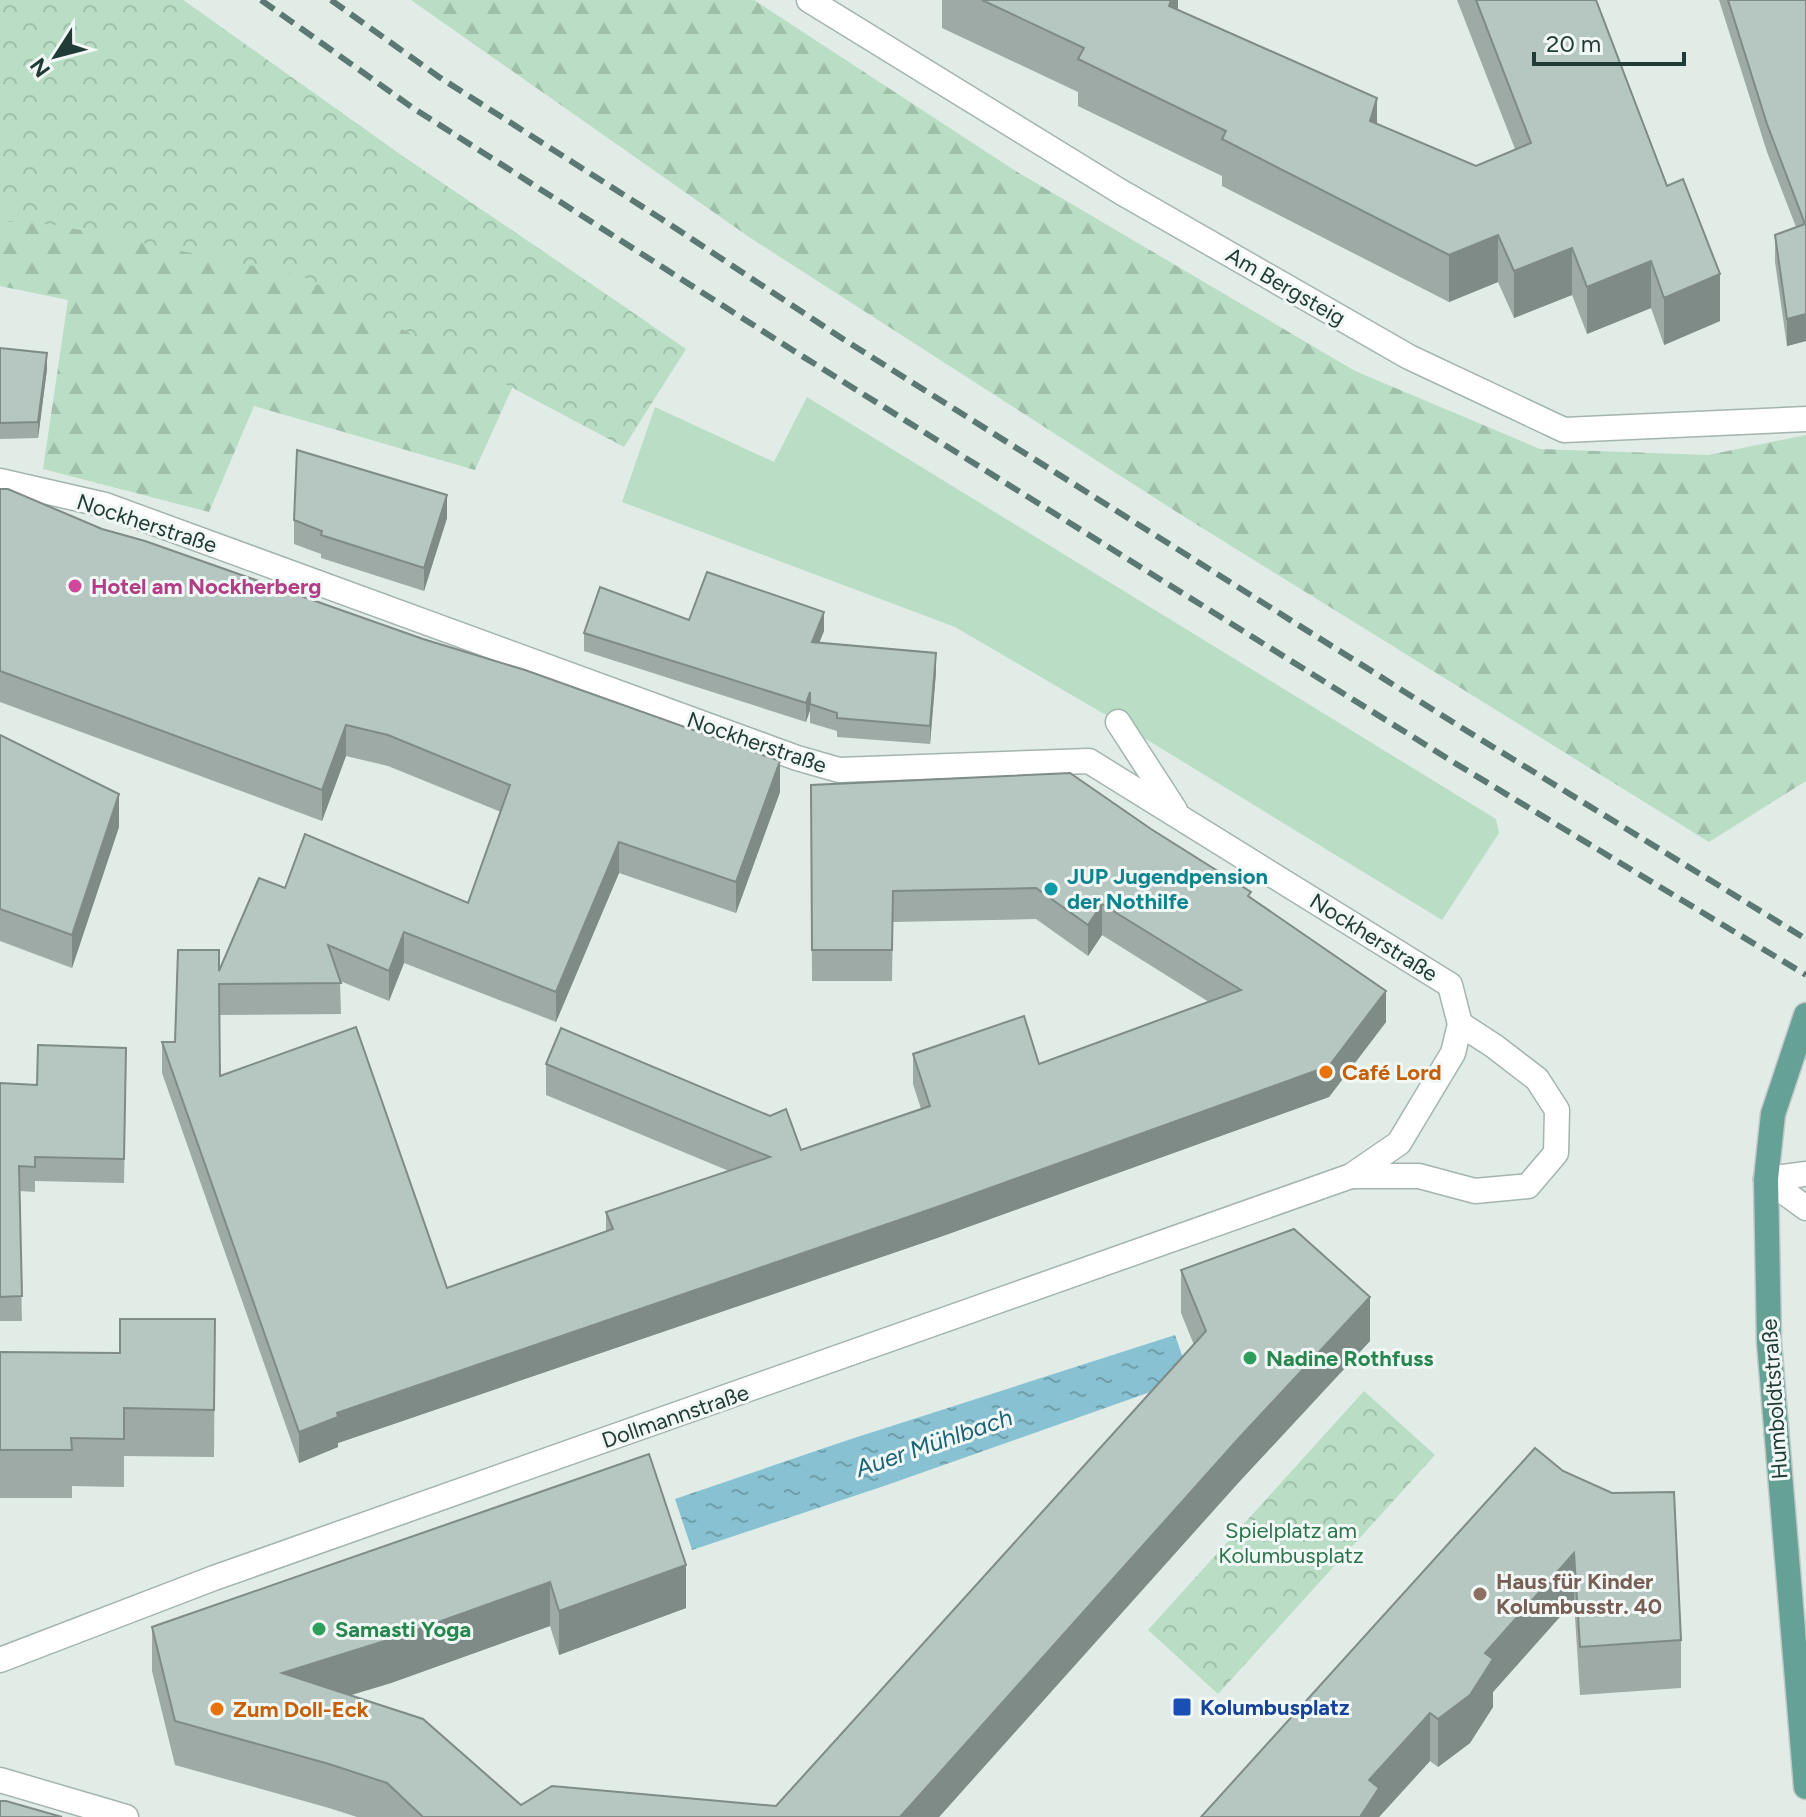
<svg xmlns="http://www.w3.org/2000/svg" width="1806" height="1817" font-family="Figtree,sans-serif">
<defs>
<pattern id="forest-firs" width="22" height="20" patternUnits="userSpaceOnUse" patternTransform="scale(2)"><rect width="22" height="20" fill="#b9ddc5"/><path d="M5 1l3.5 6h-7zM16 11l3.5 6h-7z" fill="#9fbfaa"/></pattern>
<pattern id="park-crowns" width="20" height="18" patternUnits="userSpaceOnUse" patternTransform="scale(2)"><rect width="20" height="18" fill="#b9ddc5"/><path d="M2 6a3 3 0 1 1 6 0M12 15a3 3 0 1 1 6 0" fill="none" stroke="#9fbfaa"/></pattern>
<pattern id="water-ripples" width="26" height="14" patternUnits="userSpaceOnUse" patternTransform="scale(2)"><rect width="26" height="14" fill="#88c2d2"/><path d="M2 4q2-2 4 0t4 0M15 11q2-2 4 0t4 0" fill="none" stroke="#6f9fab"/></pattern>
</defs>
<rect width="100%" height="100%" fill="#e1ece7"/>
<!-- green -->
<polygon fill="#b9ddc5" points="807,397 1496,819 1499,833 1442,920 1118,722 955,627 622,502 655,407 774,462"/>
<!-- forest -->
<g fill="url(#forest-firs)">
<polygon points="0,0 183,0 401,155 650,324 522,366 475,470 254,406 209,512 43,469 68,300 0,286"/>
<polygon points="411,0 754,0 1014,170 1355,371 1540,449 1708,455 1806,435 1806,781 1709,842 1183,516 749,237"/>
</g>
<!-- park -->
<g fill="url(#park-crowns)">
<polygon points="0,0 183,0 401,155 686,349 624,447 302,276 56,225 0,221"/>
<polygon points="1364,1391 1435,1455 1218,1694 1148,1630"/>
</g>
<!-- water -->
<polygon fill="url(#water-ripples)" points="1175,1335 1190,1378 887,1485 692,1550 675,1499 848,1440"/>
<g fill="none" stroke-linecap="round" stroke-linejoin="round">
<defs>
<g id="minor">
<polyline points="809,0 1121,192 1409,357 1564,430 1806,419"/>
<polyline points="0,481 105,505 797,758 839,770 1089,761 1450,985 1460,1024 1453,1053 1399,1143 1351,1176 214,1578 0,1660"/>
<polyline points="1118,722 1175,810"/>
<polyline points="1351,1176 1419,1176 1475,1191 1528,1186 1556,1153 1557,1110 1537,1079 1494,1046 1460,1024"/>
<polyline points="1766,1179 1806,1208"/>
<polyline points="1766,1179 1806,1174"/>
<polyline points="0,1780 126,1817"/>
</g>
<polyline id="major" points="1806,1015 1773,1114 1766,1179 1769,1342 1806,1787"/>
</defs>
<!-- minor casing -->
<use href="#minor" stroke="#a4b4ae" stroke-width="27"/>
<!-- major casing -->
<use href="#major" stroke="#c1c8c7" stroke-width="27"/>
<!-- minor -->
<use href="#minor" stroke="#fff" stroke-width="24"/>
<!-- major -->
<use href="#major" stroke="#65a295" stroke-width="24"/>
<!-- rail -->
<g stroke="#5b7872" stroke-width="6" stroke-dasharray="16 8" stroke-linecap="butt">
<polyline points="261,0 413,108 794,351 1458,765 1806,975"/>
<polyline points="331,0 439,77 660,218 843,339 1467,731 1806,939"/>
</g>
</g>
<!-- wall -->
<g fill="#9daaa5">
<polygon points="942,0 1178,0 1178,10 1377,124 1476,166 1515,149 1457,0 1596,0 1720,321 1664,345 1651,308 1587,334 1572,295 1514,318 1498,282 1449,302 1222,186 1222,176 1078,106 1078,92 942,28"/>
<polygon points="1719,0 1806,0 1806,341 1787,346 1775,262 1775,235 1796,227 1767,152"/>
<polygon points="0,348 47,369 38,438 0,439"/>
<polygon points="0,489 780,792 736,913 619,873 556,1022 404,963 389,1001 340,981 341,1014 220,1015 220,1076 447,1288 606,1231 606,1212 729,1171 546,1095 546,1064 801,1150 921,1109 913,1084 913,1054 1039,1064 1209,1002 1102,935 1088,956 1036,919 893,922 892,981 812,981 811,785 1251,897 1386,1022 1329,1097 940,1237 338,1443 338,1447 299,1463 162,1073 162,1042 175,1042 219,971 285,888 468,903 501,812 388,766 346,756 322,821 0,702"/>
<polygon points="447,518 424,591 321,558 321,554 294,544 294,520"/>
<polygon points="689,620 824,631 819,643 936,672 930,744 837,737 837,731 810,723 810,710 806,722 584,651 584,633"/>
<polygon points="0,735 119,827 72,968 0,941"/>
<polygon points="126,1072 124,1183 35,1181 35,1192 19,1191 22,1321 0,1321 0,1083 37,1085"/>
<polygon points="1181,1270 1370,1341 1239,1482 939,1817 357,1817 329,1808 175,1765 152,1671 152,1627 649,1454 686,1608 559,1655 550,1626 391,1683 350,1695 521,1805 776,1806 1194,1345 1181,1313"/>
<polygon points="215,1319 214,1457 124,1456 124,1487 72,1486 72,1498 0,1498 0,1352 120,1353"/>
<polygon points="1535,1448 1681,1640 1681,1688 1580,1695 1574,1601 1493,1692 1493,1707 1470,1743 1438,1767 1430,1761 1379,1817 1201,1817"/>
</g>
<!-- shaded-wall -->
<g fill="#7f8b86">
<polygon points="1171,0 1178,0 1178,30 1169,6"/>
<polygon points="1377,98 1377,145 1370,121"/>
<polygon points="1498,235 1498,282 1449,302 1449,255"/>
<polygon points="1572,248 1572,295 1514,318 1514,271"/>
<polygon points="1651,261 1651,308 1587,334 1587,287"/>
<polygon points="1720,274 1720,321 1664,345 1664,298"/>
<polygon points="1806,314 1806,341 1787,346 1787,319"/>
<polygon points="47,353 47,369 38,438 38,422"/>
<polygon points="447,495 447,518 424,591 424,568"/>
<polygon points="824,612 824,631 812,661 812,642"/>
<polygon points="936,653 936,672 930,744 930,726"/>
<polygon points="810,692 810,710 806,722 806,703"/>
<polygon points="346,725 346,756 322,821 322,790"/>
<polygon points="780,761 780,792 736,913 736,882"/>
<polygon points="119,794 119,827 72,968 72,935"/>
<polygon points="619,842 619,873 556,1022 556,992"/>
<polygon points="1102,904 1102,935 1088,956 1088,925"/>
<polygon points="404,932 404,963 389,1001 389,971"/>
<polygon points="1386,991 1386,1022 1329,1097 940,1237 338,1443 338,1447 299,1463 299,1432 337,1413"/>
<polygon points="1370,1297 1370,1341 1239,1482 939,1817 900,1817 1239,1438"/>
<polygon points="1574,1553 1574,1601 1493,1692 1493,1707 1470,1743 1438,1767 1438,1719 1485,1653"/>
<polygon points="686,1565 686,1608 559,1655 559,1611"/>
<polygon points="550,1582 550,1626 391,1683 282,1716 282,1673"/>
<polygon points="1430,1713 1430,1761 1379,1817 1360,1817 1369,1780"/>
</g>
<!-- building -->
<g fill="#b6c6c0" stroke="#7f8b86" stroke-width="2">
<polygon points="982,0 1171,0 1169,6 1377,98 1370,121 1476,166 1531,143 1476,0 1596,0 1667,186 1683,179 1720,274 1664,298 1651,261 1587,287 1572,248 1514,271 1498,235 1449,255 1222,139 1226,131 1078,59 1084,48"/>
<polygon points="1728,0 1806,0 1806,314 1787,319 1775,235 1805,224 1767,124"/>
<polygon points="0,348 47,353 38,422 0,423"/>
<polygon points="297,450 447,495 424,568 321,535 322,531 294,520"/>
<polygon points="0,489 8,489 102,529 145,541 423,639 525,670 780,761 736,882 619,842 556,992 404,932 389,971 328,945 341,983 219,984 220,1076 356,1027 447,1288 613,1229 606,1212 770,1157 546,1064 561,1028 770,1116 786,1109 801,1150 930,1106 913,1054 1024,1016 1039,1064 1241,990 1102,904 1088,925 1036,888 893,891 892,950 812,950 811,785 1070,773 1151,829 1251,892 1248,896 1386,991 1329,1066 940,1206 337,1413 338,1417 299,1432 162,1042 175,1042 178,950 219,950 219,971 259,878 285,888 305,834 468,903 510,785 388,735 346,725 322,790 0,671"/>
<polygon points="707,572 824,612 812,642 936,653 930,726 837,718 837,713 810,704 810,692 806,703 584,633 600,587 689,620"/>
<polygon points="0,735 119,794 72,935 0,909"/>
<polygon points="38,1045 126,1048 124,1159 35,1157 35,1167 19,1166 22,1296 0,1297 0,1083 37,1085"/>
<polygon points="1294,1229 1370,1297 1239,1438 900,1817 423,1817 387,1783 329,1764 175,1721 152,1627 649,1454 686,1565 559,1611 550,1582 391,1639 282,1673 423,1719 521,1805 552,1786 776,1806 1206,1331 1181,1270"/>
<polygon points="120,1319 215,1319 214,1410 124,1408 124,1439 71,1438 72,1450 0,1450 0,1352 120,1353"/>
<polygon points="1535,1448 1563,1471 1612,1493 1674,1492 1681,1640 1580,1647 1574,1553 1485,1653 1493,1659 1470,1695 1438,1719 1430,1713 1369,1780 1379,1788 1360,1817 1201,1817"/>
<polygon points="0,1801 6,1801 62,1817 0,1817"/>
</g>
<!-- markers -->
<circle fill="#d1479c" stroke="#f1f8f5" stroke-width="3" cx="75" cy="586" r="8"/>
<circle fill="#0f9aa8" stroke="#f1f8f5" stroke-width="3" cx="1051" cy="889" r="8"/>
<g fill="#e8710a" stroke="#f1f8f5" stroke-width="3">
<circle cx="1326" cy="1072" r="8"/>
<circle cx="217" cy="1709" r="8"/>
</g>
<g fill="#2e9e5b" stroke="#f1f8f5" stroke-width="3">
<circle cx="1250" cy="1358" r="8"/>
<circle cx="319" cy="1629" r="8"/>
</g>
<circle fill="#8d6e63" stroke="#f1f8f5" stroke-width="3" cx="1480" cy="1594" r="8"/>
<rect fill="#1a4fb4" stroke="#f1f8f5" stroke-width="3" x="1172" y="1697" width="20" height="20" rx="4"/>
<g text-anchor="middle" stroke-width="6" stroke-linejoin="round" paint-order="stroke">
<!-- street labels -->
<g font-size="22" fill="#213c36" stroke="#f1f8f5">
<text transform="translate(1286 286) rotate(30)" y="8">Am Bergsteig</text>
<text transform="translate(147 523) rotate(18)" y="8">Nockherstraße</text>
<text transform="translate(757 742) rotate(19)" y="8">Nockherstraße</text>
<text transform="translate(1374 937) rotate(32)" y="8">Nockherstraße</text>
<text transform="translate(1774 1399) rotate(-94)" y="8">Humboldtstraße</text>
<text transform="translate(675 1416) rotate(-19)" y="8">Dollmannstraße</text>
</g>
<!-- hotel labels -->
<g font-size="22" font-weight="bold" fill="#b23c85" stroke="#f1f8f5" text-anchor="start">
<text x="91" y="594">Hotel am Nockherberg</text>
</g>
<!-- culture labels -->
<g font-size="22" font-weight="bold" fill="#0d838f" stroke="#f1f8f5" text-anchor="start">
<text x="1067" y="884">JUP Jugendpension<tspan x="1067" dy="25">der Nothilfe</tspan></text>
</g>
<!-- food labels -->
<g font-size="22" font-weight="bold" fill="#c56008" stroke="#f1f8f5" text-anchor="start">
<text x="1342" y="1080">Café Lord</text>
<text x="233" y="1717">Zum Doll-Eck</text>
</g>
<!-- leisure labels -->
<g font-size="22" font-weight="bold" fill="#27864d" stroke="#f1f8f5" text-anchor="start">
<text x="1266" y="1366">Nadine Rothfuss</text>
<text x="335" y="1637">Samasti Yoga</text>
</g>
<!-- park labels -->
<g font-size="22" fill="#2b744b" stroke="#f1f8f5">
<text x="1291" y="1538">Spielplatz am<tspan x="1291" dy="25">Kolumbusplatz</tspan></text>
</g>
<!-- education labels -->
<g font-size="22" font-weight="bold" fill="#785e54" stroke="#f1f8f5" text-anchor="start">
<text x="1496" y="1589">Haus für Kinder<tspan x="1496" dy="25">Kolumbusstr. 40</tspan></text>
</g>
<!-- transit labels -->
<g font-size="22" font-weight="bold" fill="#164399" stroke="#f1f8f5" text-anchor="start">
<text x="1200" y="1715">Kolumbusplatz</text>
</g>
<!-- water labels -->
<g font-size="24" font-style="italic" fill="#1a6479" stroke="#f1f8f5">
<text transform="translate(934 1443) rotate(-19)" y="8">Auer Mühlbach</text>
</g>
</g>
<!-- north arrow -->
<g transform="translate(56 56) rotate(234)" stroke="#f1f8f5" stroke-width="6" paint-order="stroke">
<path d="M0-6L14 30L0 20L-14 30Z" fill="#213c36"/>
<text y="-12" font-size="22" font-weight="bold" text-anchor="middle" fill="#213c36">N</text>
</g>
<!-- scale -->
<path d="M1534 52v12h150v-12" fill="none" stroke="#213c36" stroke-width="4"/>
<text x="1546" y="52" font-size="24" fill="#213c36" stroke="#f1f8f5" stroke-width="6" paint-order="stroke">20 m</text>
</svg>
